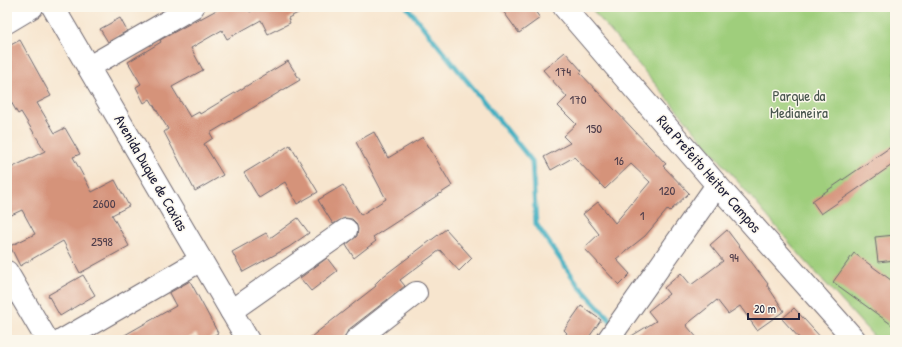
<svg xmlns="http://www.w3.org/2000/svg" width="902" height="347" font-family="'Patrick Hand',sans-serif">
<rect width="100%" height="100%" fill="#fbf7ec"/>
<filter id="ink" filterUnits="userSpaceOnUse"><feTurbulence type="fractalNoise" baseFrequency=".025" numOctaves="2"/><feDisplacementMap in="SourceGraphic" scale="8" xChannelSelector="R" yChannelSelector="G"/><feConvolveMatrix kernelMatrix="1 2 1 2 8 2 1 2 1" color-interpolation-filters="sRGB"/></filter>
<filter id="wash" filterUnits="userSpaceOnUse"><feTurbulence type="fractalNoise" baseFrequency=".012" numOctaves="4" result="noise"/><feDisplacementMap in="SourceGraphic" scale="16" xChannelSelector="R" yChannelSelector="G"/><feGaussianBlur stdDeviation="0.9" result="paint"/><feColorMatrix in="noise" values="0 0 0 0 0 0 0 0 0 0 0 0 0 0 0 0 0 1.4 0 .05"/><feComposite in="paint" operator="in"/></filter>
<g filter="url(#wash)">
<rect width="100%" height="100%" fill="#f7e5ce"/>
<!-- green -->
<polygon fill="#9fce7c" stroke="#60785c" points="590,7 895,7 895,340 877,340 800,255"/>
<g fill="none" stroke-linecap="round" stroke-linejoin="round">
<!-- stream -->
<g stroke="#43afc1" stroke-width="5">
<polyline points="407,7 532,161 536,224 579,286 613,323"/>
<polyline points="621,332 628,340"/>
</g>
</g>
<g id="blocks">
<!-- building -->
<g fill="#d5937a">
<polygon points="222,7 247,7 250,12 254,9 253,7 310,7 288,18 290,23 268,34 261,20 227,39 222,30 191,48 203,70 172,87 190,117 199,112 200,114 288,61 300,80 210,133 213,138 204,144 223,175 195,191 164,132 168,129 150,99 144,103 136,87 141,84 128,62 161,42 160,40 200,18 200,19"/>
<polygon points="500,7 532,7 540,18 519,33"/>
<polygon points="120,18 127,31 108,42 100,29"/>
<polygon points="20,40 51,96 37,103 55,133 65,128 80,154 73,157 92,192 115,180 129,206 112,215 129,246 80,273 63,241 20,266 10,246 35,234 22,210 7,217 7,170 45,151 21,112 18,114 7,95 7,47"/>
<polygon points="565,52 582,71 580,73 666,164 663,166 689,193 670,211 668,209 645,236 616,259 630,274 619,285 584,248 599,234 583,214 598,202 615,223 650,182 631,164 605,189 574,157 551,170 544,157 570,143 563,136 576,124 558,106 567,97 543,70"/>
<polygon points="374,132 388,158 423,137 452,186 373,237 376,241 354,258 346,245 357,236 358,229 356,223 352,219 345,218 333,224 318,200 343,185 361,215 386,199 356,142"/>
<polygon points="895,144 895,163 821,214 812,201"/>
<polygon points="290,145 318,192 297,204 285,182 259,198 244,173"/>
<polygon points="298,218 309,233 289,247 243,272 232,252 266,233 270,238"/>
<polygon points="446,229 472,258 459,271 440,250 400,280 405,286 348,330 344,340 307,340 376,286 375,284 381,278"/>
<polygon points="727,230 768,284 767,285 784,311 757,330 740,306 728,314 717,300 686,325 699,340 625,340 656,321 648,311 669,294 664,288 681,273 691,285 723,261 710,245"/>
<polygon points="895,235 895,260 878,262 875,237"/>
<polygon points="854,253 895,283 895,327 833,282"/>
<polygon points="327,258 337,271 311,291 300,278"/>
<polygon points="83,275 95,295 60,316 48,295"/>
<polygon points="190,281 218,333 206,340 199,340 196,334 185,340 116,340 176,306 169,293"/>
<polygon points="581,306 601,320 587,340 562,340 567,333 564,330"/>
<polygon points="794,308 823,340 801,340 782,319"/>
</g>
</g>
</g>
<g filter="url(#ink)">
<use href="#blocks" fill-opacity="0" stroke="#6d666e" stroke-width="1"/>
<g fill="none" stroke-linecap="round" stroke-linejoin="round">
<defs>
<g id="minor">
<polyline points="53,7 248,340"/>
<polyline points="564,7 717,185 855,340"/>
<polyline points="7,22 32,7"/>
<polyline points="89,67 193,7"/>
<polyline points="7,272 47,340"/>
<polyline points="231,311 346,230"/>
<polyline points="63,340 201,260"/>
<polyline points="356,340 416,293"/>
<polyline points="608,340 717,185"/>
</g>
</defs>
<!-- minor casing -->
<use href="#minor" stroke="#6d666e" stroke-width="24"/>
<!-- minor -->
<use href="#minor" stroke="#fff" stroke-width="22"/>
</g>
</g>
<g text-anchor="middle" stroke-width="3" stroke-linejoin="round" paint-order="stroke">
<!-- number labels -->
<g font-size="13" fill="#4f3e4b">
<text x="563" y="76">174</text>
<text x="578" y="104">170</text>
<text x="594" y="133">150</text>
<text x="619" y="165">16</text>
<text x="667" y="195">120</text>
<text x="104" y="208">2600</text>
<text x="642" y="220">1</text>
<text x="102" y="246">2598</text>
<text x="734" y="262">94</text>
</g>
<!-- park labels -->
<g font-size="15" fill="#48564e" stroke="#fbf7ec">
<text x="799" y="101">Parque da<tspan x="799" dy="17">Medianeira</tspan></text>
</g>
<!-- street labels -->
<g font-size="15" fill="#22223b" stroke="#fbf7ec">
<text transform="translate(151 173) rotate(60)" y="5">Avenida Duque de Caxias</text>
<text transform="translate(709 174) rotate(49)" y="5">Rua Prefeito Heitor Campos</text>
</g>
</g>
<!-- margin -->
<rect width="902" height="347" fill="none" stroke="#fbf7ec" stroke-width="24"/>
<!-- scale -->
<path d="M748 313v6h51v-6" fill="none" stroke="#22223b" stroke-width="2"/>
<text x="754" y="313" font-size="12" fill="#22223b" stroke="#fbf7ec" stroke-width="3" paint-order="stroke">20 m</text>
</svg>
